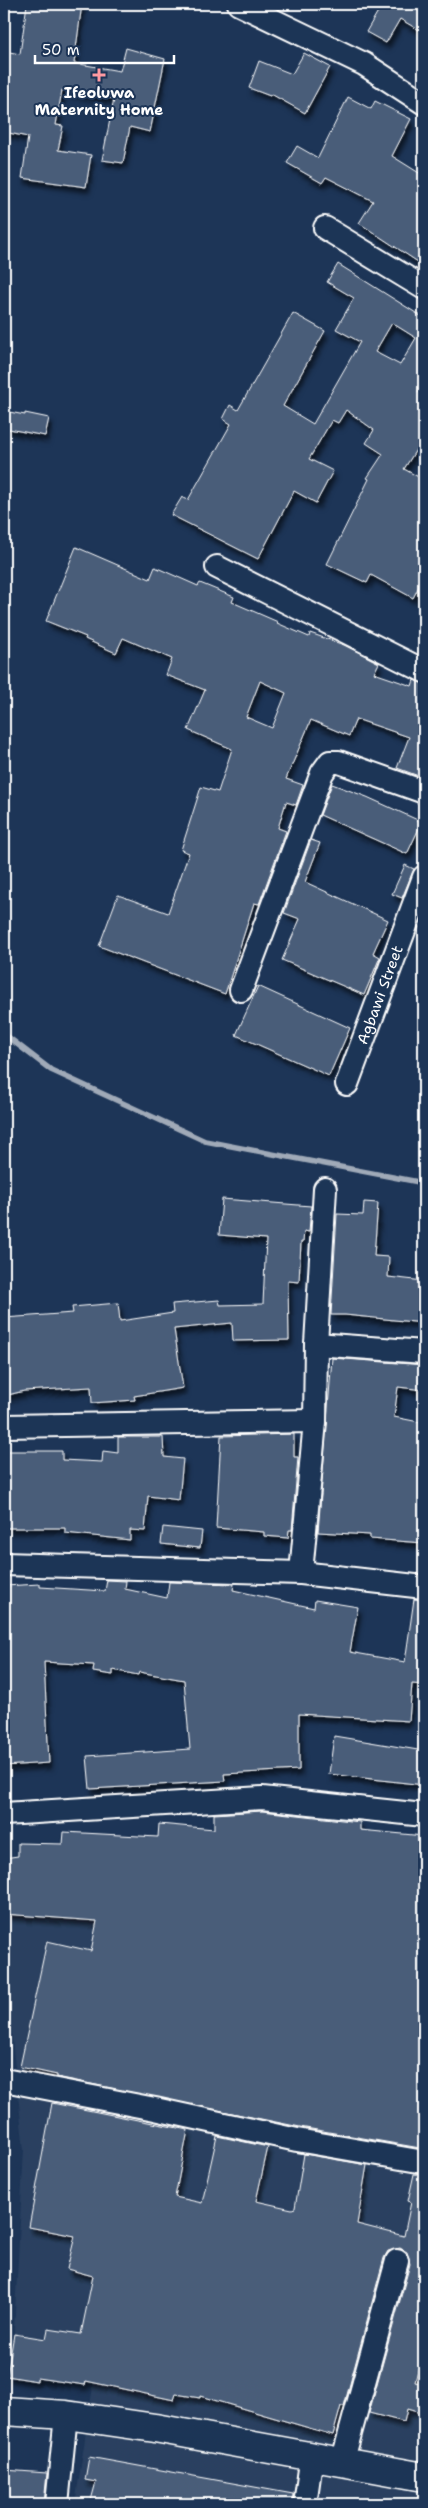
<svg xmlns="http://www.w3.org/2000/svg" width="428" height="2508" font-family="'Shantell Sans',sans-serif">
<defs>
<filter id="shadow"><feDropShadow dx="3" dy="5.5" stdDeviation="2.5" flood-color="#0009"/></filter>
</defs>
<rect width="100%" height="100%" fill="#1d3557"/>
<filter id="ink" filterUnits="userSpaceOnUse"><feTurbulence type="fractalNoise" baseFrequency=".02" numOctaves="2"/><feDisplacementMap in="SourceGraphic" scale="10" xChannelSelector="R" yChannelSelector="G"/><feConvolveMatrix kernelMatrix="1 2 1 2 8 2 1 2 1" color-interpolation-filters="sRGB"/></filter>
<g filter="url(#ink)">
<!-- built -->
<polygon fill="#2a4161" points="424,1881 424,2504 75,2504 98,2354 13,2349 24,2150 4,1965 4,1888 354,1895"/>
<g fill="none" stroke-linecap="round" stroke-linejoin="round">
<!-- stream -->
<polyline stroke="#a0aab8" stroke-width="5.5" points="4,1034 51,1070 205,1141 424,1183"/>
</g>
<!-- building -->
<g fill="#4a5d79" stroke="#fff" fill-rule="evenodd" filter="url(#shadow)">
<polygon points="27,4 82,4 74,63 120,71 126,48 165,59 150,132 130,127 123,163 102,160 114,99 62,90 56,125 63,126 58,150 91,155 86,187 22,178 28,137 4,132 4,51 20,54"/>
<polygon points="373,4 424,4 424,33 400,19 386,43 366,32 380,8"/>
<polygon points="304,53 330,67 305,113 271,94 270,96 249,88 259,61 292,74"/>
<polygon points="348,97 371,109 375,101 411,119 392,156 424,176 424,266 359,223 373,201 326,177 322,183 287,163 297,146 318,158"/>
<path d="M338 264 424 318V381L418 392 424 396V437L404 469 424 480V577L413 598 371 575 367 583 327 564 369 479 367 478 383 454 366 443 374 430 346 410 338 423 332 420 309 459 333 471 316 503 294 491 258 559 171 515 182 497 188 500 231 424 223 419 230 405 238 410 293 313 325 331 283 406 313 424 360 342 336 329 354 298 327 282ZM392 323 416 338 400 365 375 352Z"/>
<polygon points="4,411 25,415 25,413 49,418 45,436 4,428"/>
<path d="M76 547 150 579 155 567 198 586 200 583 234 597 232 602 278 622 277 623 309 637 310 633 344 645 379 663 374 673 412 686 414 680 424 684V778L397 768 409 737 356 719 349 736 311 720 286 779 303 785 296 805 286 802 278 828 286 831 259 904 254 903 225 994 99 946 118 895 168 913 189 853 181 850 201 787 218 792 232 749 188 730 205 690 166 675 172 659 123 638 116 653 85 639 86 637 46 621ZM260 681 286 693 272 728 246 717Z"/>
<polygon points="332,784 367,797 422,822 407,854 320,815"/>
<polygon points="311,840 320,843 305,882 388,920 373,953 380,957 364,995 282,960 300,919 284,913"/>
<polygon points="405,865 414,869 402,898 392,894"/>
<polygon points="258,986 350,1028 329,1076 236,1035"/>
<polygon points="222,1199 311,1206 309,1232 304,1231 303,1242 301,1242 299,1282 288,1281 289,1340 233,1341 232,1323 174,1329 183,1388 134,1396 135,1400 92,1403 91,1387 24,1391 4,1396 4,1318 73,1313 72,1307 118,1303 120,1321 173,1313 172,1304 219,1300 220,1305 263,1304 266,1239 219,1235"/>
<polygon points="364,1202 378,1203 374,1256 389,1257 388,1277 424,1281 424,1323 345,1315 331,1315 337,1214 363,1215"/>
<polygon points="332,1358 424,1365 424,1390 398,1387 394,1417 424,1423 424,1543 370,1539 370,1535 318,1532"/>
<polygon points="294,1434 294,1457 298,1457 292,1530 289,1530 288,1538 264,1536 264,1532 216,1528 221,1436"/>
<polygon points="118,1437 163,1437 164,1457 183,1459 179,1500 148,1496 145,1531 130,1530 130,1540 65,1533 65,1528 4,1528 4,1451 62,1451 62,1460 102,1462 103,1451 118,1453"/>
<polygon points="163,1527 202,1531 200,1548 161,1544"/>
<polygon points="107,1580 126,1581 125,1589 167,1598 169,1582 234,1584 233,1590 314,1608 315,1600 358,1607 350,1652 405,1662 414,1599 424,1600 424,1685 412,1684 409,1721 299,1714 299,1770 224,1774 225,1781 90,1789 87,1756 190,1749 184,1680 139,1672 138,1675 113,1670 113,1675 93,1672 94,1665 44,1662 49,1763 4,1766 4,1586 40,1584 40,1587 105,1591"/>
<polygon points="334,1736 424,1751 424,1785 329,1774"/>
<polygon points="262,1811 360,1822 360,1830 424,1836 424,2119 420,2148 300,2127 57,2077 57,2075 20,2067 47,1941 91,1951 97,1921 4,1914 4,1858 18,1856 18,1843 63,1844 64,1832 158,1837 159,1824 214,1829 214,1814"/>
<polygon points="52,2103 188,2130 175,2197 202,2203 217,2136 268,2147 256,2201 292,2209 295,2208 304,2154 367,2165 357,2224 404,2236 411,2202 408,2201 414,2174 424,2175 424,2345 415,2382 424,2384 424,2414 407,2409 404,2422 369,2413 410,2264 407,2252 400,2248 388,2251 384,2258 344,2406 341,2406 333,2435 200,2396 200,2398 176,2394 174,2400 86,2381 85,2385 37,2378 37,2381 7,2376 14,2334 46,2339 48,2329 81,2334 93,2276 67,2269 75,2236 29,2227"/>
<polygon points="89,2457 293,2494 292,2504 90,2504 96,2482 85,2480"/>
<polygon points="4,2470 47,2473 44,2504 4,2504"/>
</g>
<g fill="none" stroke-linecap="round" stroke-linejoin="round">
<defs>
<g id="minor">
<polyline points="239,4 364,64 424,103"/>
<polyline points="325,228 424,288"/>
<polyline points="217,567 424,671"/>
<polyline points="241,990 322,773 330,762 339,762 424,792"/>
<path id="s1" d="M347 1084 424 877"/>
<polyline points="316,1344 424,1352"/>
<polyline points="4,1426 315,1421"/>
<polyline points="4,1564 301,1573 424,1587"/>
<polyline points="301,1573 315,1421 316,1344 325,1189"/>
<polyline points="4,1814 262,1798 424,1815"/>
<polyline points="4,2080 155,2109 297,2140 424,2162"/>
<polyline points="342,2463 397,2261"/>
<polyline points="57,2504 66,2415"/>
<polyline points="305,2504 312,2455"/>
</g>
<polyline id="secondary" points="4,2411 66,2415 155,2428 424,2477"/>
</defs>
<!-- minor casing -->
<use href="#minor" stroke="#fff" stroke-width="26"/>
<!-- secondary casing -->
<use href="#secondary" stroke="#fff" stroke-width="31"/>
<!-- minor -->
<use href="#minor" stroke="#1d3557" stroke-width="22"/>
<!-- secondary -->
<use href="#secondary" stroke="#1d3557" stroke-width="28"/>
</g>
</g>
<!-- markers -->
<path fill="#ff9aa2" stroke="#1d3557" stroke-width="2" d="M96.5 67.5h5v5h5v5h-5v5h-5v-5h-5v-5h5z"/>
<g text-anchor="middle" stroke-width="4" stroke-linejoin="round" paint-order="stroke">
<!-- poi labels -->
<g font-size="15" font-weight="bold" fill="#fff" stroke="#1d3557">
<text x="99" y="98">Ifeoluwa<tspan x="99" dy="17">Maternity Home</tspan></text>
</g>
<!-- street labels -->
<g font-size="15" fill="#fff" stroke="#1d3557">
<text dy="5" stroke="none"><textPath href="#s1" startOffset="95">Agbawi Street</textPath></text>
</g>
</g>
<!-- margin -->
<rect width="428" height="2508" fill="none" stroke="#1d3557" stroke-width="20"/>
<rect x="10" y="10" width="408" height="2488" fill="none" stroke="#fff" stroke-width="2" filter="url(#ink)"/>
<!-- scale -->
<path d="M35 55v8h139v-8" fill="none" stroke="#ffffff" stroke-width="2.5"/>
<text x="42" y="55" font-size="15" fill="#ffffff" stroke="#1d3557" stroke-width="4" paint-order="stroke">50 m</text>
</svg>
